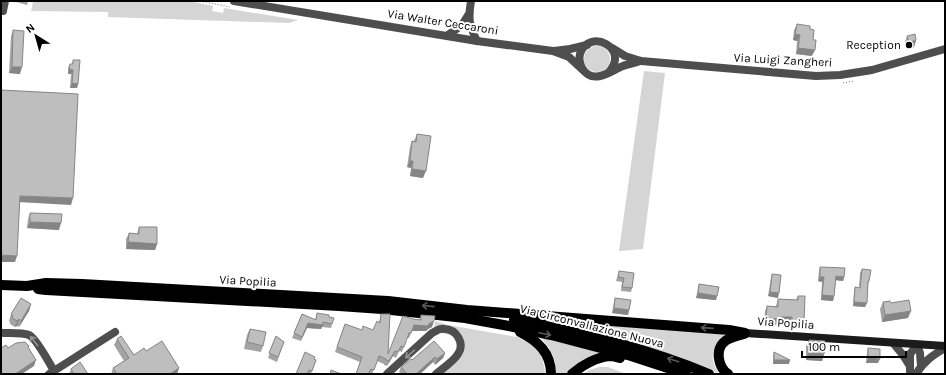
<svg xmlns="http://www.w3.org/2000/svg" width="946" height="375" font-family="Karla,sans-serif">
<rect width="100%" height="100%" fill="#fff"/>
<!-- green -->
<g fill="#d5d5d5">
<polygon points="33,1 189,1 213,6 212,11 223,13 224,8 298,20 289,23 108,17 108,12 31,11"/>
<circle cx="597" cy="59" r="13"/>
<polygon points="644,71 665,73 643,249 619,251"/>
<path d="M435 321 448 325 517 337C535 345 544 353 545 374H441L463 340 434 328Z"/>
<path d="M563 322 726 333C713 345 708 356 718 372L717 373 679 358 639 345 562 323Z"/>
<path d="M543 338 602 353 573 367 566 374H556C557 360 551 350 543 340Z"/>
<polygon points="599,367 608,367 626,374 583,374 589,370"/>
</g>
<g fill="none" stroke-linecap="round" stroke-linejoin="round">
<!-- path -->
<g stroke="#707070" stroke-width="1" stroke-dasharray="1 2" stroke-linecap="butt">
<polyline points="200,1 230,7"/>
<polyline points="843,83 854,81"/>
</g>
<!-- minor -->
<g stroke="#4e4e4e" stroke-width="8">
<path d="M471 1C468 19 469 25 477 41"/>
<polyline points="3,11 5,1"/>
<polyline points="448,35 462,25 469,14"/>
<path d="M1 333C10 333 21 332 29 335 36 338 50 364 54 371"/>
<polyline points="893,343 903,355 910,366"/>
<polyline points="917,345 920,353 921,366"/>
<polyline points="49,374 115,332"/>
<path d="M387 374 432 333C436 331 440 328 444 329 457 329 465 344 458 354 454 361 442 369 436 374"/>
<polyline points="910,374 910,354 917,345"/>
<path d="M916 374C924 361 932 356 945 348"/>
</g>
<!-- tertiary -->
<g stroke="#4e4e4e" stroke-width="8">
<polyline points="234,1 477,41 553,51 569,57 583,70"/>
<polyline points="612,48 625,56 641,61 816,76 840,75 872,70 945,49"/>
<polyline points="554,51 570,49 587,45"/>
<path d="M608 73C632 48 588 27 580 54 579 58 580 64 582 68 593 86 610 71 623 66 628 64 635 63 640 61"/>
</g>
<!-- secondary -->
<polyline stroke="#1b1b1b" stroke-width="8" points="745,333 945,346"/>
<!-- primary -->
<g stroke="#000" stroke-width="10">
<polyline points="1,285 27,286 46,283 82,284 388,301 467,310 729,330 745,333"/>
<polyline points="38,289 46,290 339,306 382,309 465,318 509,326 551,335 631,356 686,374"/>
<path d="M514 320C581 332 646 348 709 374"/>
<path d="M520 332C538 341 551 353 551 374"/>
<path d="M572 374C582 365 597 357 610 356 613 356 617 357 620 358"/>
<path d="M728 374C719 368 715 352 723 343 728 337 737 336 744 334"/>
</g>
</g>
<!-- wall -->
<g fill="#a3a3a3">
<polygon points="16,1 28,1 27,5 16,2"/>
<polygon points="797,24 810,29 813,40 812,56 796,54 797,41 793,40 794,30"/>
<polygon points="13,30 20,74 9,73 11,36"/>
<polygon points="907,36 916,40 914,47 906,49 905,42"/>
<polygon points="73,60 78,84 77,88 70,88 71,74 68,74 68,68 70,64 72,64"/>
<polygon points="417,134 423,178 410,176 411,168 407,167 410,147 412,141 414,141"/>
<polygon points="30,213 59,230 27,228 28,219"/>
<polygon points="139,227 157,244 155,250 126,249 126,239 129,233 137,234"/>
<polygon points="820,267 844,277 843,281 836,280 834,296 833,301 821,300 822,282 818,281 819,271"/>
<polygon points="862,269 869,281 868,285 865,307 853,306 854,292 855,287 859,288 860,273"/>
<polygon points="619,271 632,288 631,292 621,291 622,282 616,281"/>
<polygon points="772,274 778,298 768,296 771,278"/>
<polygon points="699,284 717,296 716,300 696,298 698,288"/>
<polygon points="798,296 802,329 790,328 790,323 779,323 779,325 764,324 765,311 767,306 776,306 778,299 796,300"/>
<polygon points="615,298 629,310 628,315 612,313 614,302"/>
<polygon points="883,302 891,303 908,318 882,322 880,309"/>
<polygon points="31,304 29,311 19,327 17,326 15,327 10,324 10,322 9,321 11,314"/>
<polygon points="317,313 329,317 332,324 331,328 322,327 321,329 307,328 301,341 292,338 302,314 315,320"/>
<polygon points="381,314 388,354 413,319 419,320 421,315 432,327 428,329 426,331 412,331 409,338 407,338 402,352 399,351 396,358 393,356 387,366 384,365 384,364 377,361 372,374 356,374 360,362 335,352 345,324 362,330 373,330 379,322"/>
<polygon points="250,329 263,346 261,352 244,349 247,335"/>
<polygon points="276,336 284,342 277,362 268,358"/>
<polygon points="117,339 134,355 146,351 179,368 177,374 111,374 113,368 124,361 114,345"/>
<polygon points="809,340 824,354 822,361 806,360 806,346"/>
<polygon points="868,348 878,363 866,363 867,352"/>
<polygon points="774,352 789,364 773,364 773,356"/>
<polygon points="445,353 443,358 435,365 433,362 420,374 401,374 399,372 401,367 412,360"/>
<polygon points="314,359 316,360 311,374 296,374"/>
<polygon points="71,369 88,374 69,374"/>
</g>
<!-- shaded-wall -->
<g fill="#858585">
<polygon points="795,34 800,35 797,41 793,40"/>
<polygon points="916,40 914,47 906,49 909,43"/>
<polygon points="798,48 815,50 812,56 796,54"/>
<polygon points="12,67 22,67 20,74 9,73"/>
<polygon points="69,69 73,70 71,74 68,74"/>
<polygon points="72,83 78,84 77,88 70,88"/>
<polygon points="410,161 413,161 411,168 407,167"/>
<polygon points="412,169 426,171 423,178 410,176"/>
<polygon points="20,196 73,198 71,205 18,202"/>
<polygon points="30,222 61,223 59,230 27,228"/>
<polygon points="128,242 157,244 155,250 126,249"/>
<polygon points="1,255 17,256 15,262 1,262"/>
<polygon points="836,276 844,277 843,281 834,280"/>
<polygon points="820,277 824,277 822,282 818,281"/>
<polygon points="770,292 779,293 778,298 768,296"/>
<polygon points="698,293 717,296 716,300 696,298"/>
<polygon points="822,295 834,296 833,301 821,300"/>
<polygon points="854,302 867,303 865,307 853,306"/>
<polygon points="31,304 29,311 19,327 21,321"/>
<polygon points="614,308 629,310 628,315 612,313"/>
<polygon points="911,311 908,318 882,322 885,315"/>
<polygon points="781,317 792,317 790,323 779,323 779,325 764,324 766,318"/>
<polygon points="19,319 17,326 15,327 17,321"/>
<polygon points="434,321 432,327 428,329 426,331 412,331 414,325 430,323"/>
<polygon points="308,323 323,325 321,329 307,328 301,341"/>
<polygon points="792,323 804,323 802,329 790,328"/>
<polygon points="395,351 393,356 387,366 389,361"/>
<polygon points="445,353 443,358 435,365 437,359"/>
<polygon points="808,353 824,354 822,361 806,360"/>
<polygon points="435,357 433,362 420,374 416,374"/>
<polygon points="868,358 880,359 878,363 866,363"/>
<polygon points="36,360 34,366 22,374 15,374"/>
<polygon points="774,360 790,360 789,364 773,364"/>
<polygon points="179,368 177,374 170,374"/>
</g>
<!-- building -->
<g fill="#bebebe" stroke="#858585">
<polygon points="797,24 810,26 810,29 814,30 813,40 816,40 815,50 798,48 800,35 795,34"/>
<polygon points="13,30 24,31 22,67 12,67"/>
<polygon points="915,34 916,40 909,43 907,36"/>
<polygon points="73,60 80,60 78,84 72,83 73,70 69,69 70,64 73,64"/>
<polygon points="1,90 78,94 73,198 20,196 17,256 1,255"/>
<polygon points="417,134 431,136 426,171 412,169 413,161 410,161 412,141 416,142"/>
<polygon points="30,213 62,214 61,223 30,222"/>
<polygon points="139,227 157,227 157,244 128,242 129,233 139,234"/>
<polygon points="820,267 845,268 844,277 836,276 834,296 822,295 824,277 820,277"/>
<polygon points="862,269 871,270 869,281 868,281 867,303 854,302 855,287 860,288"/>
<polygon points="619,271 634,273 632,288 622,287 624,278 618,277"/>
<polygon points="772,274 781,275 779,293 770,292"/>
<polygon points="699,284 719,287 717,296 698,293"/>
<polygon points="798,296 805,296 804,323 792,323 792,317 781,317 781,319 766,318 767,306 778,307 778,299 798,300"/>
<polygon points="21,298 31,304 21,321 19,319 17,321 12,318 13,316 11,314"/>
<polygon points="615,298 631,300 629,310 614,308"/>
<polygon points="909,300 911,311 885,315 883,302 890,301 891,303"/>
<polygon points="317,313 329,315 329,317 334,318 332,324 323,322 323,325 308,323 302,337 294,333 302,314 316,320"/>
<polygon points="381,314 390,314 388,354 403,316 413,319 421,320 421,315 435,316 434,321 430,323 427,326 414,325 411,333 409,333 404,347 401,346 398,352 395,351 389,361 386,360 386,359 379,356 374,370 371,369 368,374 356,374 362,357 337,347 345,324 362,330 363,326 373,330 377,321 380,323"/>
<polygon points="250,329 266,332 263,346 247,342"/>
<polygon points="121,336 134,355 144,348 146,351 162,341 179,368 170,374 117,374 113,368 129,358 117,339"/>
<polygon points="276,336 284,342 278,357 269,353"/>
<polygon points="809,340 825,341 824,354 808,353"/>
<polygon points="434,341 445,353 437,359 435,357 416,374 407,374 401,367 411,359 412,360"/>
<polygon points="25,342 29,346 28,347 36,360 15,374 1,374 1,348 6,345 8,348 16,343"/>
<polygon points="868,348 880,349 880,359 868,358"/>
<polygon points="305,352 315,357 314,359 316,360 312,371 309,370 307,374 296,374"/>
<polygon points="774,352 790,360 774,360"/>
<polygon points="80,362 88,374 74,374 71,369"/>
<polygon points="331,370 341,374 330,374"/>
</g>
<!-- one-way arrows -->
<defs><path id="oneway-shaft" d="M-6 0H5M1.5-3L5.5 0L1.5 3" fill="none" stroke-width="1.6" stroke-linecap="round" stroke-linejoin="round"/></defs>
<g stroke="#595959">
<use href="#oneway-shaft" transform="translate(428 306) rotate(-174)"/>
<use href="#oneway-shaft" transform="translate(707 328) rotate(-176)"/>
<use href="#oneway-shaft" transform="translate(545 334) rotate(12)"/>
<use href="#oneway-shaft" transform="translate(673 360) rotate(-162)"/>
</g>
<g stroke="#959595">
<use href="#oneway-shaft" transform="translate(34 341) rotate(-128)"/>
<use href="#oneway-shaft" transform="translate(410 354) rotate(138)"/>
</g>
<!-- markers -->
<circle fill="#000" stroke="#fff" stroke-width="1.5" cx="909" cy="45" r="4"/>
<g text-anchor="middle" stroke-width="4" stroke-linejoin="round" paint-order="stroke">
<!-- street labels -->
<g font-size="12" fill="#000" stroke="#fff">
<text transform="translate(443 22) rotate(9)" y="4">Via Walter Ceccaroni</text>
<text transform="translate(783 60) rotate(3)" y="4">Via Luigi Zangheri</text>
<text transform="translate(248 281) rotate(3)" y="4">Via Popilia</text>
<text transform="translate(786 323) rotate(4)" y="4">Via Popilia</text>
<text transform="translate(592 326) rotate(14)" y="4">Via Circonvallazione Nuova</text>
</g>
<!-- poi labels -->
<g font-size="12" fill="#000" stroke="#fff" text-anchor="end">
<text x="901" y="49">Reception</text>
</g>
</g>
<!-- border -->
<rect width="946" height="375" fill="none" stroke="#000000" stroke-width="4"/>
<!-- north arrow -->
<g transform="translate(36 36) rotate(323)" stroke="#ffffff" stroke-width="3" paint-order="stroke">
<path d="M0-3L7 15L0 10L-7 15Z" fill="#000000"/>
<text y="-6" font-size="11" font-weight="bold" text-anchor="middle" fill="#000000">N</text>
</g>
<!-- scale -->
<path d="M802 351v6h104v-6" fill="none" stroke="#000000" stroke-width="2"/>
<text x="808" y="351" font-size="12" fill="#000000" stroke="#ffffff" stroke-width="3" paint-order="stroke">100 m</text>
</svg>
